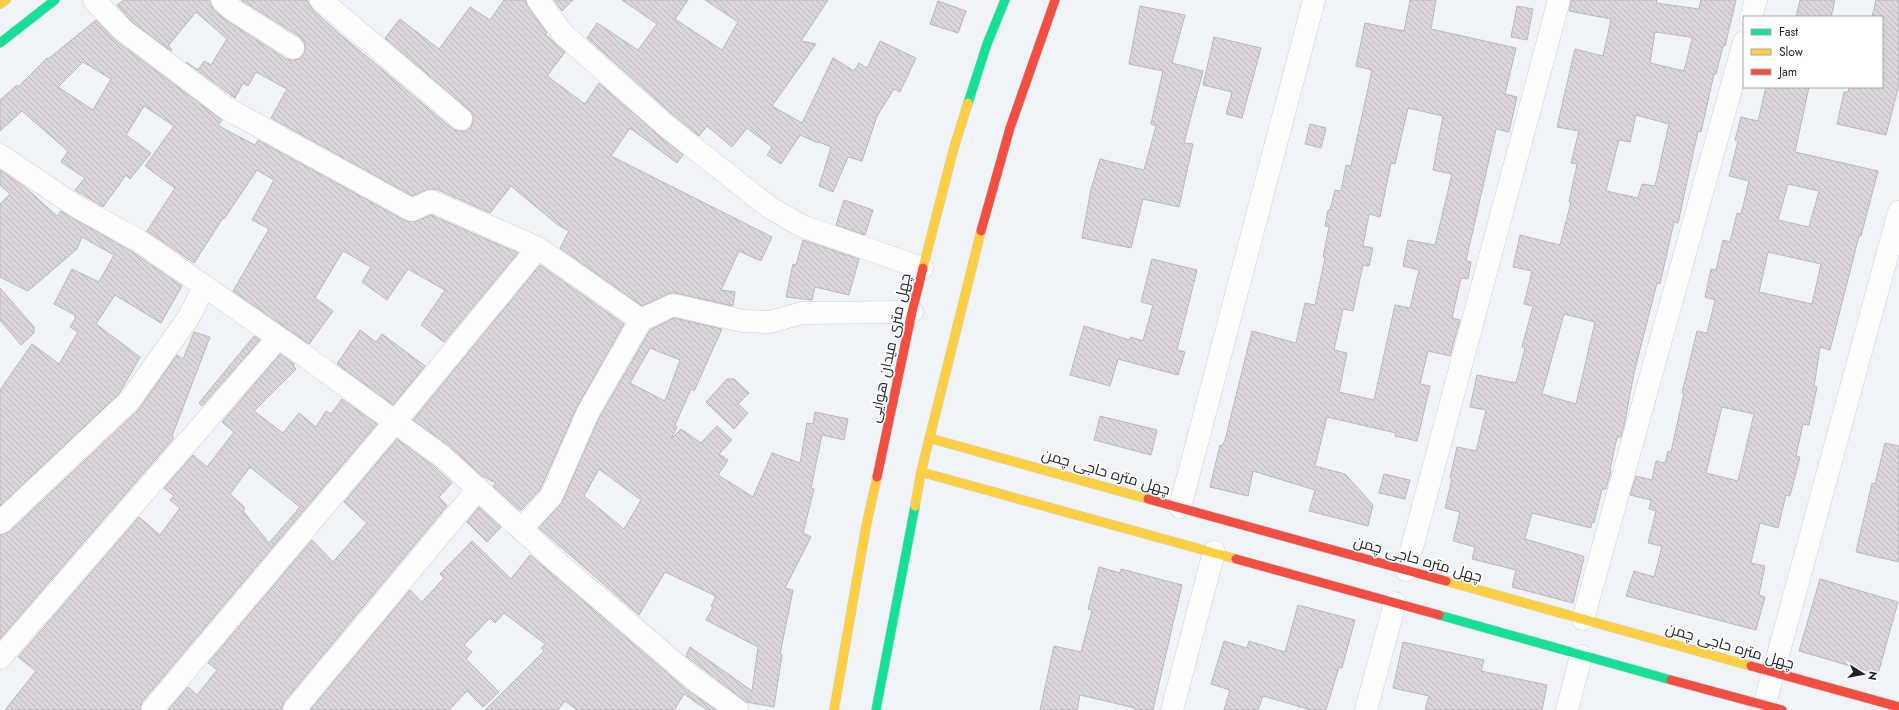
<svg xmlns="http://www.w3.org/2000/svg" width="1899" height="710" font-family="Jost,Cairo,sans-serif">
<defs>
<pattern id="building-back-hatch" width="6" height="6" patternUnits="userSpaceOnUse"><rect width="6" height="6" fill="#dcd5dc"/><path d="M-1 5l2 2M0 0l6 6M5-1l2 2" fill="none" stroke="#bcb7bd"/></pattern>
</defs>
<rect width="100%" height="100%" fill="#f0f4f8"/>
<!-- building -->
<g fill="url(#building-back-hatch)" stroke="#b9b9bc" fill-rule="evenodd">
<polygon points="124,0 210,0 213,9 226,20 286,59 293,60 299,59 304,54 305,48 304,42 300,37 241,0 307,0 313,10 341,35 453,129 459,131 466,131 471,127 473,121 473,115 469,110 385,38 400,19 439,49 470,7 490,20 504,0 526,0 528,7 547,33 545,34 565,52 547,76 585,104 599,83 657,134 683,155 677,163 630,128 611,156 772,237 761,261 739,251 721,290 735,292 733,306 675,293 668,294 642,306 560,248 569,231 558,225 511,186 490,213 436,189 426,190 412,196 271,118 287,89 256,72 248,86 243,83 235,98 186,62 198,70 204,61 211,65 227,39 196,12 168,46 172,49 171,51 131,21 117,5"/>
<polygon points="554,0 573,0 562,11"/>
<polygon points="622,0 688,0 675,19 722,50 738,22 705,0 828,0 801,41 816,44 772,106 802,123 833,58 854,71 859,63 867,68 880,41 916,58 900,92 894,89 877,116 862,161 848,157 833,192 819,186 831,147 819,142 818,143 800,135 781,164 767,155 772,147 747,128 732,147 707,126 699,136 673,115 587,38 597,23 638,50 657,24"/>
<path d="M1410 0H1436L1431 29 1516 48 1505 94 1517 97 1509 132 1496 129 1466 261 1471 262 1468 279 1461 278 1452 318 1460 320 1450 356 1428 351 1420 384 1430 386 1417 441 1395 436 1396 433 1327 417 1315 466 1345 474 1373 505 1368 526 1309 511 1315 490 1253 471 1248 496 1210 487 1220 445 1222 446 1225 440 1252 331 1296 343 1305 303 1315 305 1325 258 1323 257 1329 227 1325 226 1328 210H1330L1335 190 1341 191 1346 165 1351 166 1372 70 1356 66 1365 23 1404 31ZM1408 108 1443 116 1433 170 1452 174 1435 245 1408 240 1403 266 1419 270 1410 308 1395 305 1374 400 1339 392 1347 353 1334 350 1343 309 1353 311 1363 265 1369 266 1373 248 1363 246 1369 214 1380 217 1391 163 1395 164Z"/>
<path d="M1571 0H1657L1656 3 1699 9 1701 0H1736L1725 46H1723L1716 74H1714L1701 132 1698 131 1678 223 1674 222 1660 284 1657 283 1634 373 1625 421 1621 437H1617L1610 470 1611 471 1606 489H1602L1594 523 1592 522 1591 528 1532 513 1525 539 1583 556 1584 558 1573 603 1512 587 1516 570 1472 559 1475 547 1453 541 1460 512 1445 508 1452 479 1450 478 1457 447 1476 451 1486 410 1470 407 1477 375 1516 383 1525 348 1522 347 1533 306 1524 304 1532 271 1513 267 1520 235 1560 245 1571 202H1569L1577 164 1571 163 1579 131 1557 127 1565 92 1575 49 1603 56 1611 19 1569 11ZM1655 32 1690 37 1692 39 1684 71 1650 63ZM1636 115 1669 124 1655 186 1642 184 1638 198 1606 191 1619 140 1630 142ZM1564 314 1595 322 1576 404 1542 394Z"/>
<polygon points="1800,0 1835,0 1831,17 1796,17"/>
<polygon points="1876,0 1899,0 1899,85 1886,135 1837,124 1844,92 1848,92 1849,87 1882,87 1882,17 1872,17"/>
<polygon points="938,1 966,11 958,33 930,24"/>
<polygon points="1140,6 1185,15 1172,63 1203,71 1184,143 1193,144 1179,207 1143,199 1131,248 1082,238 1091,189 1100,159 1144,170 1156,126 1151,124 1163,71 1129,64"/>
<polygon points="1517,6 1533,9 1527,40 1511,37"/>
<path d="M96 20 115 40 222 120 218 125 226 130 255 145 258 140 406 221H417L431 215 518 253 444 342 421 325 445 290 408 269 387 300 362 282 371 267 343 251 315 298 333 311 309 344 233 291 269 229 252 220 274 180 257 170 224 219 223 218 194 263 147 231 175 188 145 166 174 126 144 106 126 135 151 153 130 179 126 175 103 207 75 190 85 178 61 162 68 151 22 111 0 131V100L17 85 18 87 47 58 48 59ZM83 62 111 79 93 110 58 87Z"/>
<polygon points="1214,37 1261,48 1242,118 1226,114 1232,92 1203,85"/>
<path d="M1766 87H1809L1795 152 1878 171 1861 236H1859L1830 350 1820 347 1814 387H1817L1809 425 1803 424 1796 456 1800 457 1790 496 1786 495 1778 528 1760 523 1751 563 1765 566 1759 595 1765 597 1756 630 1626 596 1634 571 1654 577 1662 546 1648 543 1656 511 1649 509 1651 500 1630 495 1636 476 1652 480 1656 461 1665 463 1668 451 1671 452 1684 393H1682L1697 331 1707 333 1715 300 1705 297 1711 269 1716 270 1723 240 1730 242 1737 213 1741 214 1749 181 1729 176 1738 141 1735 140 1741 117 1758 121ZM1788 184 1819 191 1809 227 1778 220ZM1768 252 1821 264 1812 304 1759 292ZM1722 407 1754 414 1738 481 1706 473Z"/>
<polygon points="1310,124 1326,128 1321,148 1305,144"/>
<polygon points="0,170 26,188 57,216 61,211 131,251 182,286 161,323 115,295 96,324 140,357 119,394 0,506 0,390 32,344 59,364 78,332 70,327 76,317 74,316 75,315 54,304 72,269 99,282 114,255 82,237 77,249 28,291 0,277 0,204 10,194 0,185"/>
<polygon points="844,200 873,210 865,235 836,225"/>
<polygon points="803,240 859,259 849,295 815,287 812,300 786,297 793,264 796,265"/>
<polygon points="1152,259 1197,270 1177,350 1185,352 1178,375 1118,359 1110,386 1070,375 1084,326 1130,340 1131,337 1143,341 1153,305 1141,302"/>
<polygon points="540,265 624,324 577,407 540,490 520,511 493,486 496,483 482,476 449,446 413,420"/>
<polygon points="0,288 34,327 34,333 21,345 0,320"/>
<path d="M674 318 722 329 694 391 691 389 675 425 677 427 671 439 681 429 701 443 717 426 732 440 719 454 728 460 718 475 753 497 772 453 800 463 807 423 813 424 815 412 848 419 844 440 822 435 811 488 814 489 803 533 811 537 785 588 793 590 780 654 782 655 774 707 746 702 686 656 690 647 752 691 758 647 706 620 713 607 711 606 716 596 665 572 639 615 539 528 562 502 599 418 650 330ZM650 348 680 360 665 401 630 383ZM599 469 641 500 624 529 584 496Z"/>
<polygon points="360,330 376,342 382,334 425,366 393,405 337,364"/>
<polygon points="194,332 210,337 172,436 174,438 0,639 0,535 9,532 139,409 177,355 183,359"/>
<polygon points="254,336 260,340 202,406 199,403"/>
<path d="M280 354 294 364 293 366 296 369 254 411 283 433 299 413 316 427 326 411 331 414 342 399 377 424 142 702 140 710H5L36 671 18 657 139 517 160 535 180 508 170 500 174 496 164 488 193 455 207 467 234 432 222 422ZM250 467 300 507 269 543 243 511 245 508 230 494Z"/>
<polygon points="727,379 734,379 749,393 738,404 748,413 734,429 706,402"/>
<polygon points="1100,416 1157,430 1151,455 1094,440"/>
<polygon points="397,439 434,466 452,483 439,497 447,506 284,702 282,710 168,710 188,687 197,695 217,670 208,663 312,540 333,562 367,523 344,502"/>
<polygon points="1885,443 1899,446 1899,562 1856,552 1872,483 1875,484"/>
<polygon points="1384,474 1410,480 1405,499 1379,493"/>
<polygon points="479,507 501,527 487,542 467,522"/>
<polygon points="472,541 511,579 530,555 686,689 716,710 707,710 684,694 674,710 577,710 565,701 558,710 485,710 544,651 541,648 545,644 504,613 495,623 490,618 464,645 472,652 466,659 499,692 483,707 467,691 449,710 310,710 410,590 422,602 444,578 440,574"/>
<polygon points="1099,567 1120,573 1121,569 1182,585 1153,710 1134,710 1135,708 1080,695 1077,710 1040,710 1054,646 1081,652 1092,610 1088,609"/>
<polygon points="1820,579 1898,602 1878,674 1799,651"/>
<polygon points="1298,605 1355,620 1342,668 1339,667 1326,710 1311,710 1263,696 1258,710 1224,710 1230,690 1211,684 1224,641 1247,648 1249,641 1285,652"/>
<polygon points="1403,642 1484,660 1481,671 1547,685 1542,710 1425,710 1429,696 1393,688"/>
</g>
<g fill="none" stroke-linecap="round" stroke-linejoin="round">
<defs>
<g id="street">
<polyline points="94,0 123,30 226,108 412,210 431,201 538,248 641,320 673,305 743,321 770,322 802,313 912,312"/>
<polyline points="222,0 233,10 293,48"/>
<polyline points="321,0 461,119"/>
<polyline points="538,0 563,34 665,125 769,207 802,226 922,268"/>
<polyline points="1751,17 1756,0"/>
<polyline points="0,155 77,207 138,240 302,354 442,456 558,563 694,679 737,710"/>
<polyline points="1180,507 1314,0"/>
<polyline points="0,523 130,400 189,317 204,287"/>
<polyline points="521,529 551,497 588,412 641,320"/>
<polyline points="1406,570 1559,0"/>
<polyline points="1583,619 1744,42"/>
<polyline points="0,658 278,338"/>
<polyline points="152,710 395,422 538,248"/>
<polyline points="294,710 478,489"/>
<polyline points="1172,710 1214,552"/>
<polyline points="1366,710 1395,603"/>
<polyline points="1567,710 1581,656"/>
<polyline points="1763,710 1899,212"/>
</g>
<g id="fast">
<polyline points="0,43 55,0"/>
<polyline points="968,103 987,44 1005,0"/>
<polyline points="1439,615 1671,680"/>
<polyline points="876,710 915,506"/>
</g>
<g id="slow">
<polyline points="0,4 6,0"/>
<polyline points="923,268 953,151 968,103"/>
<polyline points="929,438 1148,499"/>
<polyline points="921,472 1236,559"/>
<polyline points="915,506 921,472 981,231"/>
<polyline points="1446,581 1751,666"/>
<polyline points="834,710 866,527 877,477"/>
</g>
<g id="jam">
<polyline points="981,231 1010,128 1055,0"/>
<polyline points="877,477 912,312 923,268"/>
<polyline points="1148,499 1446,581"/>
<polyline points="1236,559 1439,615"/>
<polyline points="1751,666 1899,707"/>
<polyline points="1671,680 1782,710"/>
</g>
</defs>
<!-- street casing -->
<use href="#street" stroke="#cdd0d3" stroke-width="23"/>
<!-- fast casing -->
<use href="#fast" stroke="#cdd0d3" stroke-width="10"/>
<!-- slow casing -->
<use href="#slow" stroke="#cdd0d3" stroke-width="10"/>
<!-- jam casing -->
<use href="#jam" stroke="#cdd0d3" stroke-width="10"/>
<!-- street -->
<use href="#street" stroke="#fdfdfe" stroke-width="22"/>
<!-- fast -->
<use href="#fast" stroke="#16e098" stroke-width="9"/>
<!-- slow -->
<use href="#slow" stroke="#ffcf43" stroke-width="9"/>
<!-- jam -->
<use href="#jam" stroke="#f24e42" stroke-width="9"/>
</g>
<g text-anchor="middle" stroke-width="3.5" stroke-linejoin="round" paint-order="stroke">
<!-- street labels -->
<g font-size="15" fill="#1f2124" stroke="#fff">
<text transform="translate(890 348) rotate(-78)" y="5">چهل متری میدان هوایی</text>
<text transform="translate(1106 472) rotate(16)" y="5">چهل متره حاجی چمن</text>
<text transform="translate(1418 559) rotate(16)" y="5">چهل متره حاجی چمن</text>
<text transform="translate(1730 646) rotate(16)" y="5">چهل متره حاجی چمن</text>
</g>
</g>
<!-- legend -->
<rect x="1743" y="16" width="140" height="72" fill="#ffffff" stroke="#a5a6a7"/>
<rect x="1751" y="29" width="20" height="6" fill="#16e098" stroke="#a5a6a7"/>
<text x="1779" y="36" font-size="12" fill="#1f2124">Fast</text>
<rect x="1751" y="49" width="20" height="6" fill="#ffcf43" stroke="#a5a6a7"/>
<text x="1779" y="56" font-size="12" fill="#1f2124">Slow</text>
<rect x="1751" y="69" width="20" height="6" fill="#f24e42" stroke="#a5a6a7"/>
<text x="1779" y="76" font-size="12" fill="#1f2124">Jam</text>
<!-- north arrow -->
<g transform="translate(1863 674) rotate(101)" stroke="#ffffff" stroke-width="3" paint-order="stroke">
<path d="M0-3L7 15L0 10L-7 15Z" fill="#1f2124"/>
<text y="-6" font-size="11" font-weight="bold" text-anchor="middle" fill="#1f2124">N</text>
</g>
</svg>
